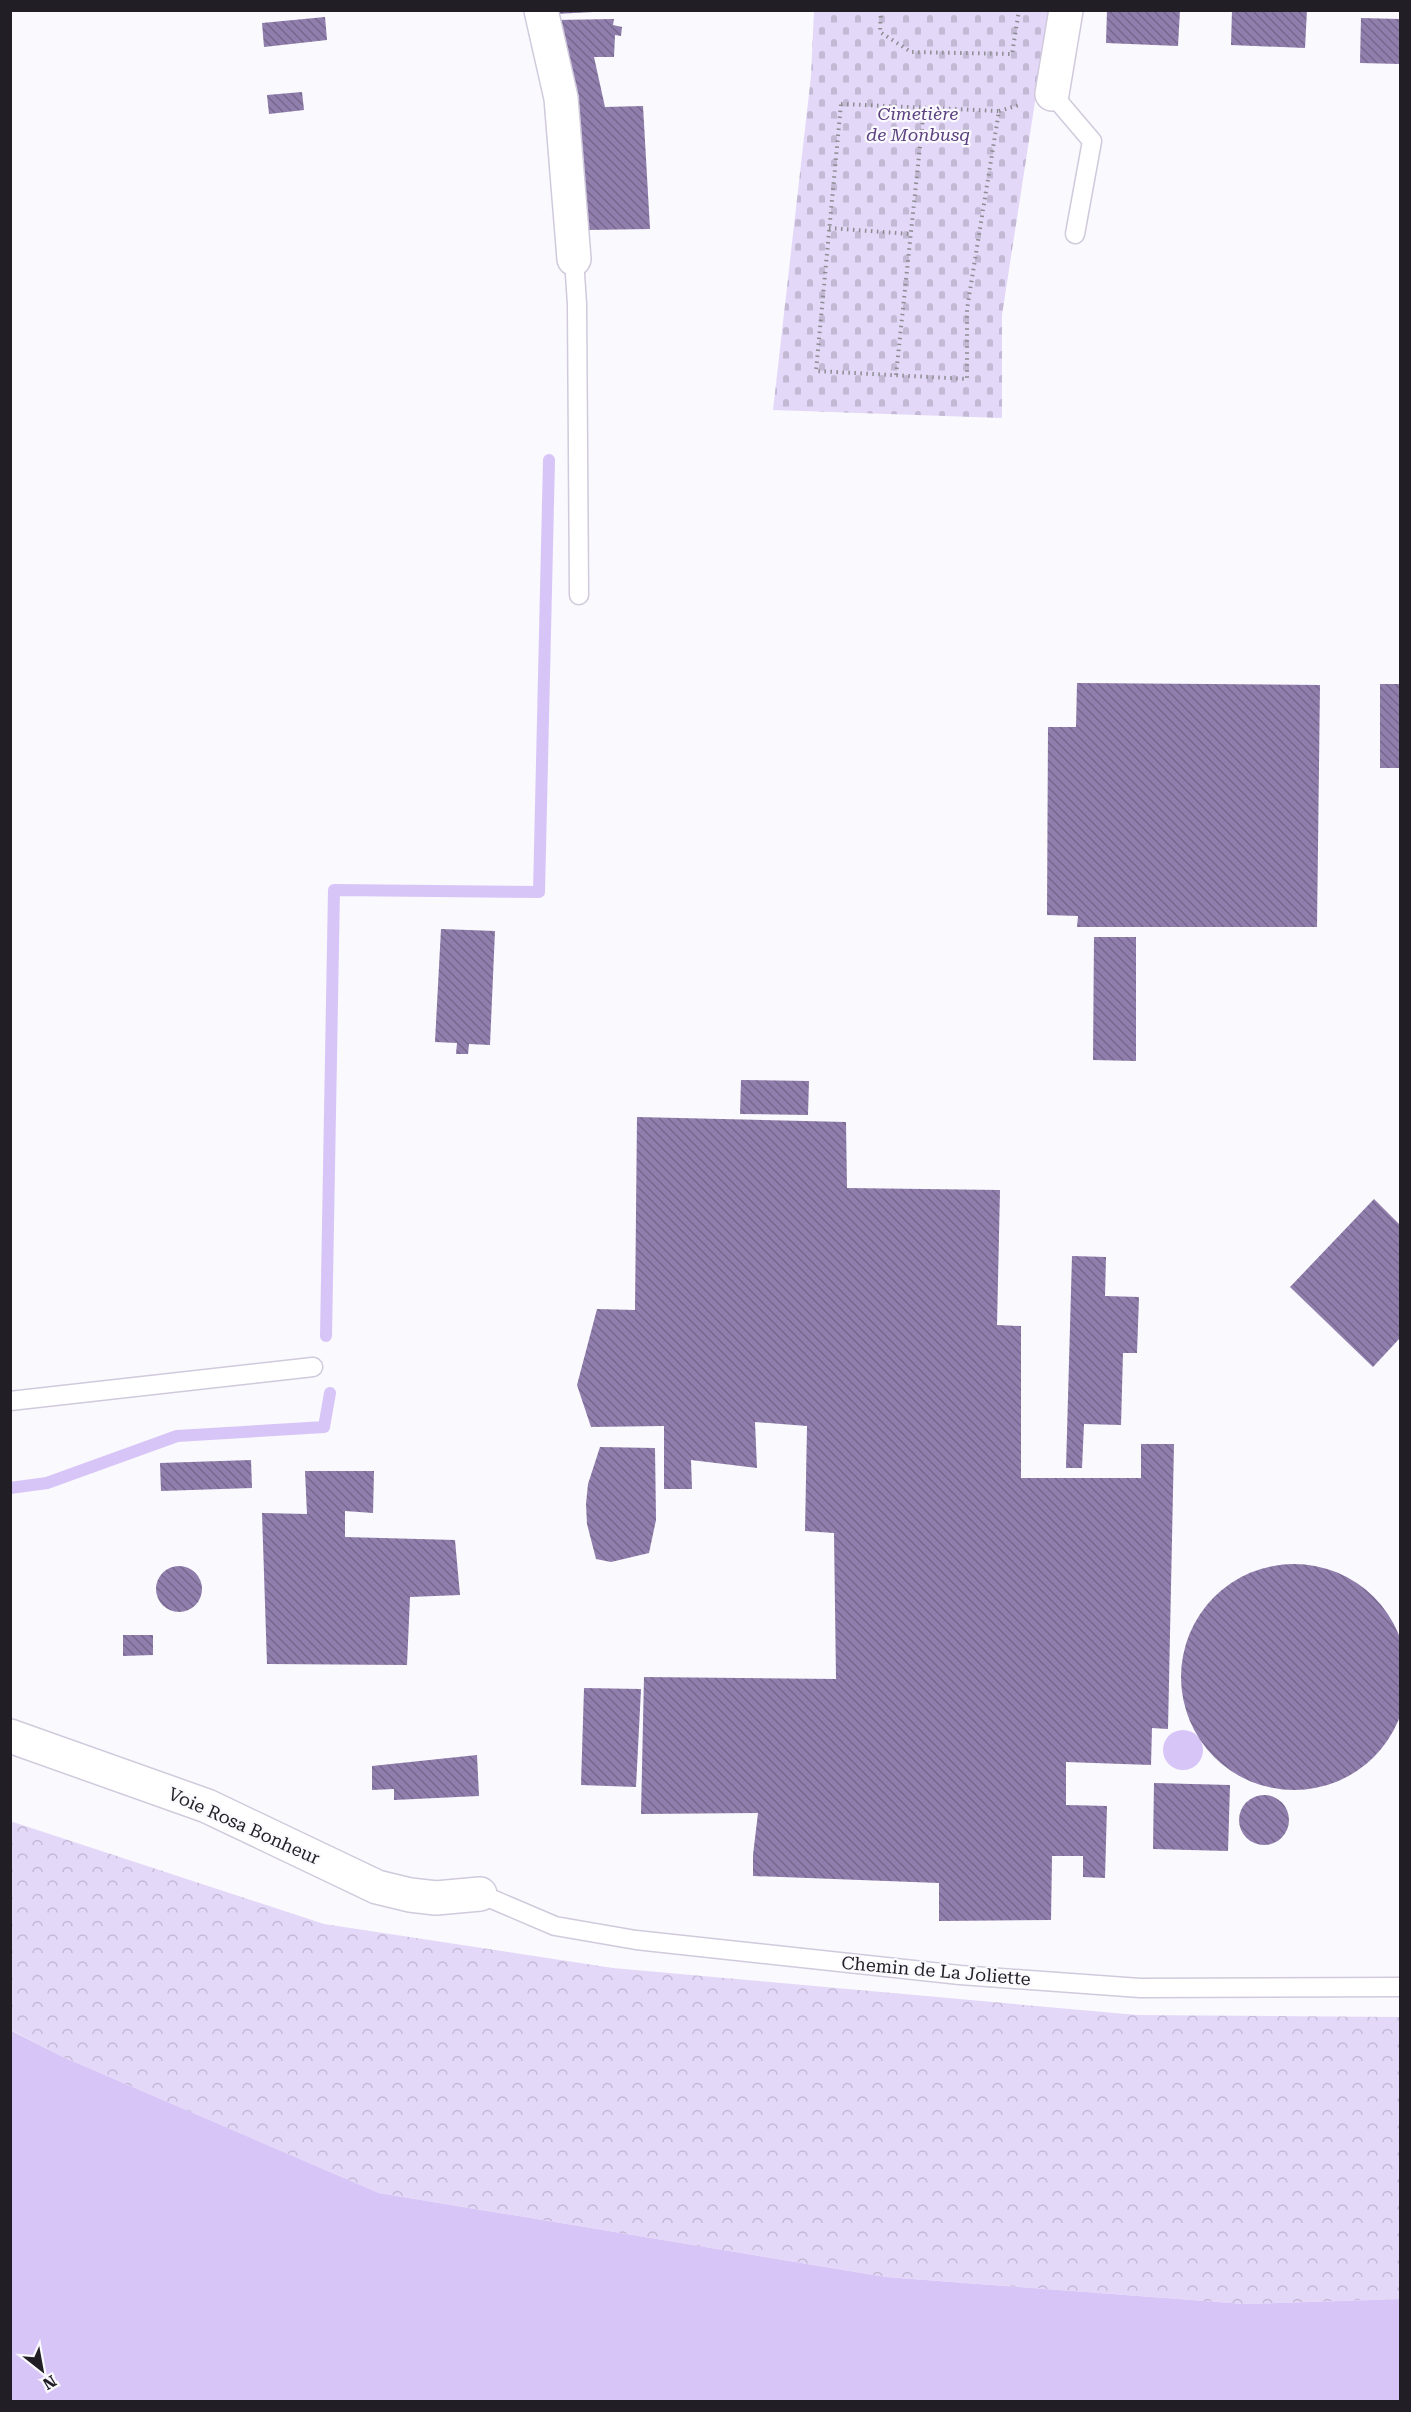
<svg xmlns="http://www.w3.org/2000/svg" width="1411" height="2412" font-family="'Roboto Serif',serif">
<defs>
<pattern id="forest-crowns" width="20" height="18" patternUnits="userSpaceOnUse" patternTransform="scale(1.5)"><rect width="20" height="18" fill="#e4d8f9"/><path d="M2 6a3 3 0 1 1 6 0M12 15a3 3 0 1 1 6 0" fill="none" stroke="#c3b9d5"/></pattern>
<pattern id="cemetery-stones" width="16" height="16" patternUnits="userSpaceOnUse" patternTransform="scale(1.5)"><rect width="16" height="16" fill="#e4d8f9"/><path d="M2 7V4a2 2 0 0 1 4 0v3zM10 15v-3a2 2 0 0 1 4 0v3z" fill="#c3b9d5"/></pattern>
<pattern id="building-back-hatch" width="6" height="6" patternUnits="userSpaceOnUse" patternTransform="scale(1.5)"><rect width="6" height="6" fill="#907ead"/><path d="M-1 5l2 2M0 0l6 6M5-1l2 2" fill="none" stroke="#75678d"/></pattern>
</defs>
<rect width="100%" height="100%" fill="#faf9fd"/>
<!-- forest -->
<polygon fill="url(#forest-crowns)" points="10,1821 324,1924 613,1968 1137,2015 1400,2017 1400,2299 1245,2304 886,2277 379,2193 63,2057 11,2030"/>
<!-- cemetery -->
<polygon fill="url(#cemetery-stones)" points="814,11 1049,11 1002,315 1002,418 773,410 811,76"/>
<!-- water -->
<g fill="#d8c5f8">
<circle cx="1183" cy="1750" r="20"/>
<polygon points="10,2030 63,2057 379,2193 886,2277 1245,2304 1400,2299 1400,2401 11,2401"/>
</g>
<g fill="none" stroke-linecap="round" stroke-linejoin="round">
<!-- stream -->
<g stroke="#d8c5f8" stroke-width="12">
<polyline points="326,1336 334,890 539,892 549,460"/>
<polyline points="10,1488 47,1483 177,1436 324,1427 330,1393"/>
</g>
</g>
<!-- building -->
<g fill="url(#building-back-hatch)">
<polygon points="555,10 593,10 593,12 555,14"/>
<polygon points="1107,10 1180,10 1178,46 1106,43"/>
<polygon points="1232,10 1307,10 1305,48 1231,45"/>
<polygon points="325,17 327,40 264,47 262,23"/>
<polygon points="1361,18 1400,19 1400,64 1360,63"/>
<polygon points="614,19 613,25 622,27 621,36 615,35 614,57 594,57 605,107 643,106 650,229 588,230 577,108 555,20"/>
<polygon points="302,92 304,110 269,114 267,95"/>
<polygon points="1077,683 1320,685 1317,927 1077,927 1078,916 1047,915 1048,727 1076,727"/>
<rect x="1380" y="684" width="20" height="84"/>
<polygon points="441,929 495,931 490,1045 469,1044 468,1054 456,1054 457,1043 435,1042"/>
<polygon points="1094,937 1136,937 1136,1061 1093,1060"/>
<polygon points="741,1080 809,1081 808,1115 740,1114"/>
<polygon points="637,1117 846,1122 847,1188 1000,1190 997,1325 1021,1326 1021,1478 1141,1478 1141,1444 1174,1444 1168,1729 1152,1728 1151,1765 1066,1762 1066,1805 1107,1806 1105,1878 1083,1877 1083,1856 1052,1856 1051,1920 939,1921 939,1883 753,1876 753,1855 758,1813 641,1814 644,1677 836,1679 834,1533 805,1531 807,1426 755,1422 757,1468 691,1460 692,1489 664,1489 664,1426 591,1427 577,1385 597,1309 635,1310"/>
<polygon points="1374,1199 1400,1225 1400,1338 1373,1367 1290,1287"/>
<polygon points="1072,1256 1106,1257 1105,1296 1139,1297 1137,1353 1123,1353 1121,1425 1084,1424 1082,1468 1066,1468"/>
<polygon points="600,1447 655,1448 656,1520 649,1553 611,1562 596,1559 587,1524 586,1504 588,1484"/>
<polygon points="251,1460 252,1488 161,1491 160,1463"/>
<polygon points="305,1471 374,1471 373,1513 345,1511 345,1537 455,1540 460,1595 410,1597 407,1665 267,1664 262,1513 307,1514"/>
<circle cx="1294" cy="1677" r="113"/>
<circle cx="179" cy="1589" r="23"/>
<polygon points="123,1635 153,1635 153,1655 123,1656"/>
<polygon points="584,1688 641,1689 636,1787 581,1785"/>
<polygon points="477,1755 479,1796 394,1800 394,1789 372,1790 372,1766"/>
<polygon points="1154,1783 1230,1785 1228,1851 1153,1849"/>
<circle cx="1264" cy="1820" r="25"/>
</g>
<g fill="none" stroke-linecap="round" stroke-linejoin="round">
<defs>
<g id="service">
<polyline points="1052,94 1092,141 1075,234"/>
<polyline points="574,259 577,304 579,595"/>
<polyline points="10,1401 313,1367"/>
<polyline points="480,1894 555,1926 636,1940 960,1975 1140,1988 1400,1987"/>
</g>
<g id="minor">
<polyline points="541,10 561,98 574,259"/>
<polyline points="1052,94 1066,10"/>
<polyline points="10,1736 207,1806 377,1887 410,1895 436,1898 480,1894"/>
</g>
</defs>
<!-- service casing -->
<use href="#service" stroke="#d0cadc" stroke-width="21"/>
<!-- minor casing -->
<use href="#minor" stroke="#d0cadc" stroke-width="36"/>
<!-- path -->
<g stroke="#8d8c91" stroke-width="4" stroke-dasharray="1.5 4.5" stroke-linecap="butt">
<polyline points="881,10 880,32 911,52 1012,54 1019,10"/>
<polygon points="841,104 999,111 967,309 967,379 816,371"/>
<polyline points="999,111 1019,105"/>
<polyline points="829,228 910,234"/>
<polyline points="896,375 924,108"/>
</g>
<!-- service -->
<use href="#service" stroke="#fff" stroke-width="18"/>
<!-- minor -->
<use href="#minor" stroke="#fff" stroke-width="33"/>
</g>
<g text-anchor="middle" stroke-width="4.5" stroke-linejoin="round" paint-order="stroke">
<!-- park labels -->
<g font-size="18" font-style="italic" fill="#5c4280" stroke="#faf9fd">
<text x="918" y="120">Cimetière<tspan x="918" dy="21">de Monbusq</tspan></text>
</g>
<!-- street labels -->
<g font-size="18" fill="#211f25" stroke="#faf9fd">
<text transform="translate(244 1826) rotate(24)" y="6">Voie Rosa Bonheur</text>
<text transform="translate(936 1971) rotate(5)" y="6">Chemin de La Joliette</text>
</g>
</g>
<!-- border -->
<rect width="1411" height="2412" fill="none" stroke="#211f25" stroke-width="24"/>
<!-- north arrow -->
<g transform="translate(42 2370) rotate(149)" stroke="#faf9fd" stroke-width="4.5" paint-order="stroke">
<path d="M0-4.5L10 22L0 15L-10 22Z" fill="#211f25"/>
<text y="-9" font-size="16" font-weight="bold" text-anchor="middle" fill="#211f25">N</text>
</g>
</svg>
